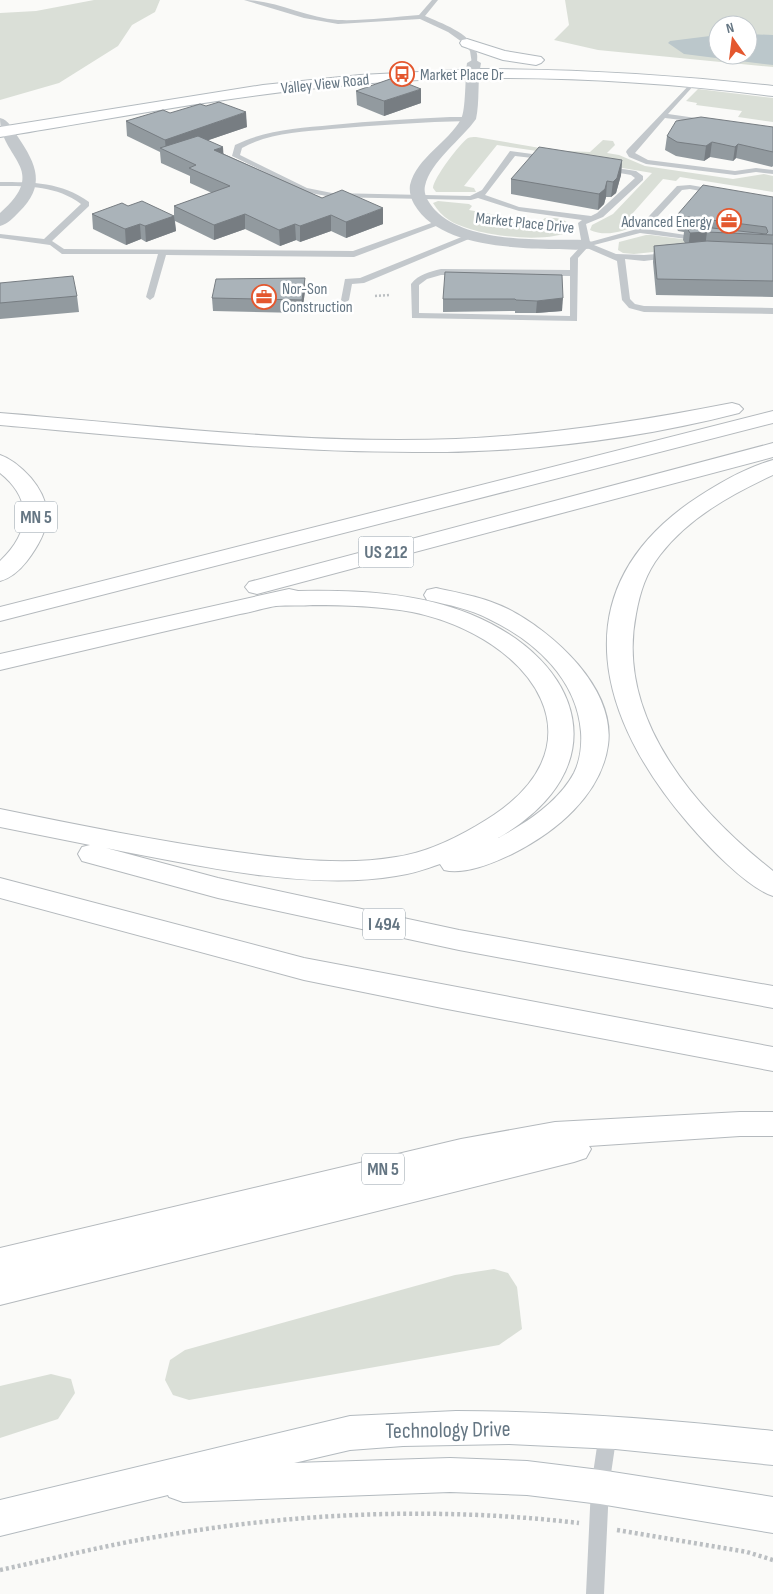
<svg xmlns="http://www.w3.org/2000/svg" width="773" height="1594" font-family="'Sofia Sans Condensed',sans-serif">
<rect width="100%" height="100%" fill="#fafaf8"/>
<!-- green -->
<g fill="#dadfd7" fill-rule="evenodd">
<polygon points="94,0 160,0 155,12 132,25 118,46 59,83 0,100 0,13 36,11"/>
<path d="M565 0H773V67L598 50 554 40 569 25ZM718 25H748V55H718Z"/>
<polygon points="698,89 773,98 773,122 738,117 742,111 696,105 697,103 686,101"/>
<path d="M476 137 540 148 537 151 497 145 464 186 474 188 476 192H436L433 188C433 179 460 143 468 138 470 137 473 137 476 137Z"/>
<path d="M603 140 613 141 615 145 607 153 619 155 645 166 733 179 764 174 773 176V192L680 177 676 181 663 179 625 222 638 224C624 232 605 237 590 230L592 225 613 214 652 173 541 154 545 150 590 152Z"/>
<path d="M438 201 469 204 472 206 469 210 539 223 545 218C556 217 569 219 573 230 548 245 473 236 449 220 443 216 437 210 433 203Z"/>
<polygon points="646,235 651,235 712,243 711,246 634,254 623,253 618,250 619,242"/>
<polygon points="494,1269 508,1273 517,1287 522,1329 499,1345 189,1400 173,1395 165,1380 170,1360 185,1350 455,1275"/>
<polygon points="51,1374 71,1379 75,1393 58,1419 0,1438 0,1386"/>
</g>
<!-- water -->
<polygon fill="#bbc7cb" points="748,34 773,35 773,65 684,54 668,43 670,41 718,35 718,55 748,55"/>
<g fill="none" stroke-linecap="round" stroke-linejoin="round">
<defs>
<g id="secondary">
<polygon points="467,39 505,51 541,57 544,60 541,63 536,65 503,60 462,46 460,43 462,40"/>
<path d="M478 69C577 69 675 75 773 86V96C636 79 498 72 360 84 239 94 120 117 0 137V127L263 85 360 75Z"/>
<path d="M456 1411C562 1411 667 1419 773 1431V1465L615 1449 509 1444 403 1446 350 1450 294 1463 450 1458 527 1461 600 1470 773 1497V1533L600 1504 527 1495 450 1492 183 1502 169 1497 168 1495 0 1536V1500L350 1416Z"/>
</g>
<g id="highway">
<path d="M732 403 739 405 743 409 739 413C634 440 522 453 414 452 276 452 138 437 0 425V413C151 425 304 445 456 439 549 435 641 421 732 403Z"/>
<polygon points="773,411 773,423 0,621 0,607"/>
<polygon points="773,443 773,457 257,594 249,592 245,587 249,582"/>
<path d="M0 455C12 459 22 468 31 478 56 508 49 532 27 561 20 570 11 578 0 581V561C30 533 34 500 0 473Z"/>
<path d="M773 460V475C732 494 688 518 660 555 646 573 640 592 636 614 615 719 697 811 773 871V896C747 888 706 844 688 823 600 721 561 594 689 503 714 486 744 468 773 460Z"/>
<path d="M436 588C460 593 486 598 508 609 553 632 616 688 608 745 601 795 556 832 512 854 493 863 465 875 444 870L440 864C426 869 411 874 396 876 309 891 193 865 106 848L218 878 459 930 773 986V1008L459 950 218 898 82 861 78 854 82 847 90 845 0 827V809C78 825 157 841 237 852 289 859 344 866 396 857 424 853 452 840 476 826 614 749 533 637 412 612 379 606 346 605 313 605 301 606 288 605 276 606 264 608 252 612 240 614 214 620 188 626 162 632 108 645 54 657 0 670V654L289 589 298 591C355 590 416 592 470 614 585 661 618 769 498 838L500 837C528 822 559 801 574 773 580 761 582 745 581 732 577 679 535 641 489 619 470 609 449 605 427 600L424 595 427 590Z"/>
<polygon points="0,878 304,958 773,1047 773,1071 442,1008 304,980 0,898"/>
<polygon points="740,1112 773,1112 773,1136 740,1136 589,1146 591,1149 586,1158 574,1162 0,1305 0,1248 461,1139 555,1122"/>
</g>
</defs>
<!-- secondary casing -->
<use href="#secondary" stroke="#b3babf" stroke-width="2"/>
<!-- highway casing -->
<use href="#highway" stroke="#b4b9bd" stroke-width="2"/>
<!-- path-far1 -->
<polyline stroke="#bbbfc2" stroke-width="2.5" stroke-dasharray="2 2" stroke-linecap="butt" points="375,296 389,295"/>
<!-- path -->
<g stroke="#bbbfc2" stroke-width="4.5" stroke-dasharray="3 3" stroke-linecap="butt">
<polyline points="617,1530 747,1552 773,1560"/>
<path d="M0 1570C56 1558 111 1544 167 1535 303 1512 442 1507 579 1523"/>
</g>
<!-- lane -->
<g fill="#c3c8cc" fill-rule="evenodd">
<path d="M244 0C276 0 306 18 338 20 364 21 393 17 419 15L432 0H438L425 16C441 23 470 33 476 51 478 55 477 59 477 63L472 64 470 51 462 42 448 32 420 19 338 24 304 18Z"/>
<polygon points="694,80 696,81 696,83 668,114 703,119 707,121 706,123 665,118 635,153 648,160 735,171 756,168 773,170 773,174 756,172 735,175 646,164 629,157 626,152 627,150"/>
<path d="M450 117H469L473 119 469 121C423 122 377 125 331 129 300 132 269 133 242 148L240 155 307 188 332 193 470 196 482 190 510 151 547 156H550V160L515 156 485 195 519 207 591 216 597 213 635 178 631 175 603 170V166L636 171 643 176V180L603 217 586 224 590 242 637 229 677 186 690 185 719 190 720 192 716 194 690 189 682 190 646 229 699 237 703 239 702 241 640 233 594 245 616 254 644 255 671 253V257L668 258 644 261 625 259 630 299 635 304 644 306 773 308V314L644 312 629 308 622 300 617 261 587 248 578 258 577 321 412 318 411 284C419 274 429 272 441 269L570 270V258L582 245 578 223 582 220 519 211 478 198 471 200 332 197 305 192 232 156 235 145C265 130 299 128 332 125 371 121 411 119 450 117ZM441 275 570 276V316L419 313V285L427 279Z"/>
<path d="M0 182C32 182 62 182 89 202V206L52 241 64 249 353 251 437 221 444 223 354 257 166 255 154 297 150 300 146 297 158 254H62L50 245 0 238V234L44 239 81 204C57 186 29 186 0 186Z"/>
<polygon points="469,234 476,236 364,283 352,284 349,300 345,303 341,300 345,279 360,278"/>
<polygon points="608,1425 614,1428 617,1433 609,1487 604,1594 586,1594 591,1487 599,1433 602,1428"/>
</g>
<!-- street -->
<g fill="#c3c8cc" fill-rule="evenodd">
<path d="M474 59 481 63C477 82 480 101 476 119 462 139 430 162 425 186 423 195 429 203 435 210 468 244 542 239 586 240L592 242 594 245 592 248C580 251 566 249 554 249 511 248 438 246 414 204 411 198 409 192 410 185 417 157 448 143 461 119 466 111 465 76 467 63Z"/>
<path d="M0 118C9 120 13 130 18 137 37 165 46 186 19 212 13 218 8 224 0 226V213C51 169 0 159 0 118Z"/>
</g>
<!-- secondary -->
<use href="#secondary" fill="#fff" fill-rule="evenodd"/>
<!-- highway -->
<use href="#highway" fill="#fff" fill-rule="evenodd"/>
</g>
<!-- wall -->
<g fill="#929a9f">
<polygon points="356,91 421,103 384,116 357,105"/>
<polygon points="170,113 247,127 208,140 224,154 322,198 383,224 346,238 331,231 300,242 296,240 280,246 245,229 214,240 175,221 176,231 146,242 141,239 126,245 93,229 92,214 128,206 174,216 174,206 212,193 190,183 190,176 161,163 160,152 127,136 126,121"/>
<polygon points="773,127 773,166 772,167 736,158 733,161 710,157 704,161 676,156 665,150 667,136"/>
<polygon points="622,160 621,175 616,193 611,197 606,197 604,204 598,210 511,194 511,179"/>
<polygon points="773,197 773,297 656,295 653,262 654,246 685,243 683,240 684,232 678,231 677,229 678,214"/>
<polygon points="562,275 562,311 536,313 515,313 515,311 443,312 443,299"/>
<polygon points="0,283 77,296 79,312 0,319"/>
<polygon points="305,291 302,313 213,311 212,298"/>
</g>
<!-- shaded-wall -->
<g fill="#777d82">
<polygon points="421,89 421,103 384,116 384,101"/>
<polygon points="246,112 247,127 171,153 166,151 165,140"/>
<polygon points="712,142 710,157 704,161 706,146"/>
<polygon points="738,144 736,158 733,161 735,147"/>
<polygon points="223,147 224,162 214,150"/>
<polygon points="622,160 621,175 616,193 611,197 613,182"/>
<polygon points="607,181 606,197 604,204 598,210 599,194"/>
<polygon points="383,208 383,224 346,238 346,222"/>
<polygon points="245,214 245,229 214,240 214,225"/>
<polygon points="331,215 331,231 300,242 300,226"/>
<polygon points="174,216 176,231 146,242 145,226"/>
<polygon points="140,224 141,239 126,245 125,229"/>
<polygon points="295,224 296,240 280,246 279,230"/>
<polygon points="707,232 705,247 688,249 690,233"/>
<polygon points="305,278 305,291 302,313 302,300"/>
<polygon points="563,298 562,311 536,313 537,301"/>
</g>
<!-- building -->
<g fill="#aab3b9" stroke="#777d82">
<polygon points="393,78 421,89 384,101 356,91"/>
<polygon points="219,102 246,112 165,140 126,121 163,110 170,113 200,104 206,106"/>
<polygon points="701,117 773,127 773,152 738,144 735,147 712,142 706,146 677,142 667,136 676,121"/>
<polygon points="198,136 223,147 214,150 322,198 342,190 383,208 346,222 331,215 300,226 295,224 279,230 245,214 214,225 174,206 230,186 189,168 196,165 160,148"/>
<polygon points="539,147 622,160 617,178 613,182 607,181 605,189 599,194 511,179"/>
<polygon points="703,185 773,197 773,235 707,232 690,233 685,225 766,234 768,232 766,227 680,216 678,214"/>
<polygon points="142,201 174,216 145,226 140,224 125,229 92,214 122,203 128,206"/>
<polygon points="707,241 773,244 773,281 657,279 654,246"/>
<polygon points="445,272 562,275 563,298 537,301 516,300 515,299 443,299"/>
<polygon points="73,276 77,296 0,303 0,283"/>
<polygon points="305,278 302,300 212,298 216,279"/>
</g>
<!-- icons -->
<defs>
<symbol id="bus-ring" viewBox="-11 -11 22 22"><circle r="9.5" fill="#fff" stroke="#e4572e" stroke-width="1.5"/><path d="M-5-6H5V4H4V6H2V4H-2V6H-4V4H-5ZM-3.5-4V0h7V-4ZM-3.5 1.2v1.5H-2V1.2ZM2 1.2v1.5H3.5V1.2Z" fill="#e4572e"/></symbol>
<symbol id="office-ring" viewBox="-11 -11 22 22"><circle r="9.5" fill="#fff" stroke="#e4572e" stroke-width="1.5"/><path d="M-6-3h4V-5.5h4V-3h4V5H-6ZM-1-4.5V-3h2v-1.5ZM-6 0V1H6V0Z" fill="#e4572e"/></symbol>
</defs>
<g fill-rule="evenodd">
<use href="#bus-ring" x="388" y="60" width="28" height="28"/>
<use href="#office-ring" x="715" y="207" width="28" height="28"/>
<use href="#office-ring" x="250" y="283" width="28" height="28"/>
</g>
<g text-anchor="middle" stroke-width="5" stroke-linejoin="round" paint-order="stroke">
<!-- far-poi labels -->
<g font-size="16" fill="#657683" stroke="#fff" text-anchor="start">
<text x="420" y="80">Market Place Dr</text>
<text x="712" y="227" text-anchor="end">Advanced Energy</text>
<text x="282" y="294">Nor-Son<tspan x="282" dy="18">Construction</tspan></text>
</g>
<!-- far-street labels -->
<g font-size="16" fill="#657683" stroke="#fff">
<text transform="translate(325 83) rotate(-6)" y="6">Valley View Road</text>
<text transform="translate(525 222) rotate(6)" y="6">Market Place Drive</text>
</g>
<!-- shield labels -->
<g fill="#fff" stroke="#939fa8" stroke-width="1">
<rect x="15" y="501.5" width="42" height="31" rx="4"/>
<rect x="358.5" y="536.5" width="55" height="31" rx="4"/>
<rect x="363" y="908.5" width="42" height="31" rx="4"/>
<rect x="362" y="1153.5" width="42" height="31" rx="4"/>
</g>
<g font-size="18" font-weight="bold" fill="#657683">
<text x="36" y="523">MN 5</text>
<text x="386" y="558">US 212</text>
<text x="384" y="930">I 494</text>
<text x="383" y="1175">MN 5</text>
</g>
<!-- near-street labels -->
<g font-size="22" fill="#657683" stroke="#fff">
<text transform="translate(448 1429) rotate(-1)" y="8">Technology Drive</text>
</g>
</g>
<!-- north arrow -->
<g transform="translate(733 40) rotate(346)"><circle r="24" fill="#ffffff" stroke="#c1c8cd"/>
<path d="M0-4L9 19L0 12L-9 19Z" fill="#e4572e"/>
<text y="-8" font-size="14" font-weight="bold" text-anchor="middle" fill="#657683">N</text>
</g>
</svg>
